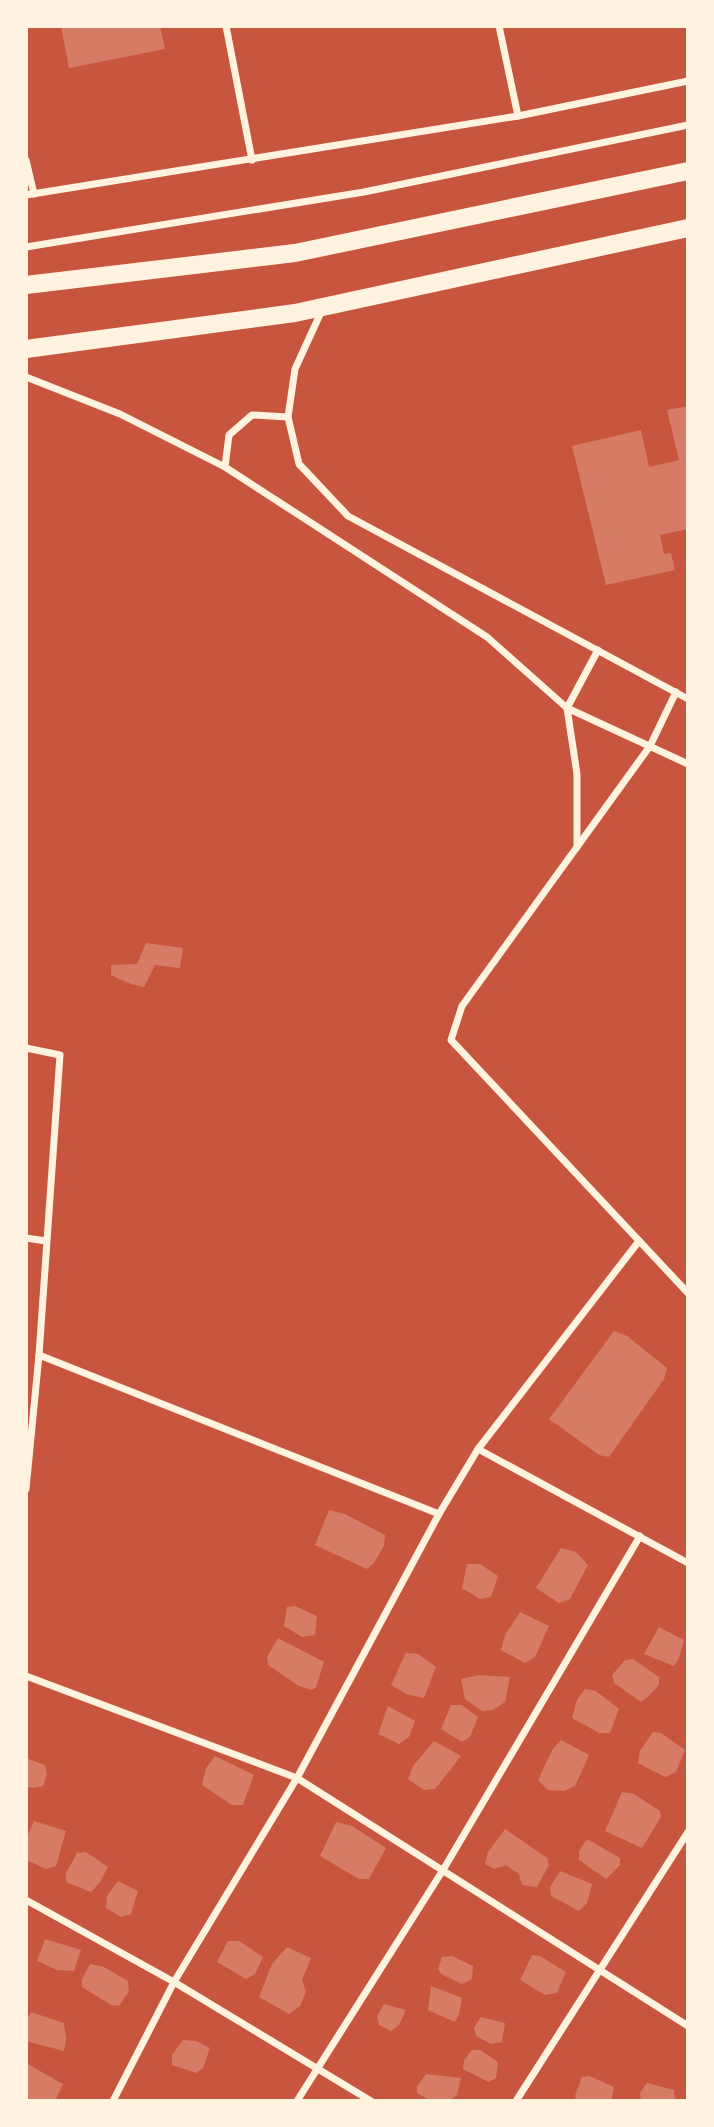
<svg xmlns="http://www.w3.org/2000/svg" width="714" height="2127" font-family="'PT Sans Narrow',sans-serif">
<rect width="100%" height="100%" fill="#c8553d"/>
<!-- building -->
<g fill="#d67c66">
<polygon points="61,26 160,26 165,49 69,68"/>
<polygon points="688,406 688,529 660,535 664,554 671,553 675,570 606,585 572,446 641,430 649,467 679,460 667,410"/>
<polygon points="146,943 183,948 180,968 155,965 144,987 131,984 111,975 111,965 137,964"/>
<polygon points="614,1331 627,1336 667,1368 664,1379 609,1457 599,1455 549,1419"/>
<polygon points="329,1510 345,1514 385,1535 384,1546 374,1563 367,1569 315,1545"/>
<polygon points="561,1548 576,1552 588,1565 570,1599 559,1603 536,1588"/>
<polygon points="467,1564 480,1564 498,1576 491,1597 480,1599 462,1588"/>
<polygon points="295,1606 317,1616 315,1635 302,1637 284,1626 287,1607"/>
<polygon points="520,1612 549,1626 535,1657 525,1663 501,1650 505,1635"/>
<polygon points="659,1627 684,1640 679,1658 674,1666 644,1654"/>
<polygon points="278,1638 324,1662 316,1687 312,1690 299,1686 268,1665 267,1657"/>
<polygon points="406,1653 418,1654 436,1667 424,1698 406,1694 391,1685"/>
<polygon points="633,1659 659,1677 659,1685 650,1695 641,1702 614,1683 612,1675 625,1660"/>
<polygon points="479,1675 510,1677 505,1702 493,1710 482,1711 465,1699 461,1679"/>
<polygon points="585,1689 596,1691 619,1709 610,1733 599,1733 572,1718 577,1700"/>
<polygon points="451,1705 462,1705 478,1717 470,1737 462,1742 441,1729"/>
<polygon points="388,1706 415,1721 409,1737 399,1744 378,1734"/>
<polygon points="653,1732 661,1733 685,1750 676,1772 665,1777 638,1763 640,1751"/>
<polygon points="561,1740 589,1755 575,1786 564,1791 548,1790 538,1780 552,1750"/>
<polygon points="434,1741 461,1756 435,1789 424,1790 408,1779 413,1766"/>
<polygon points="215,1756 254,1775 243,1805 232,1805 202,1785 206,1768"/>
<polygon points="26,1758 45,1765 47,1774 43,1786 33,1788 26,1786"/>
<polygon points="622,1792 634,1794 660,1811 661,1817 642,1848 605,1831"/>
<polygon points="34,1821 66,1831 56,1866 46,1869 26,1860 26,1839"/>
<polygon points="336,1822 352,1826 386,1848 369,1879 359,1879 320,1856"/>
<polygon points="505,1829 547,1858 549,1865 537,1887 522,1885 519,1874 506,1865 494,1869 485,1864 488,1852"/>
<polygon points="587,1839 620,1858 620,1865 606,1879 579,1860 579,1851"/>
<polygon points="86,1852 108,1867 100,1882 91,1892 66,1882 66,1873 77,1853"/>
<polygon points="560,1871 592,1884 587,1903 579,1911 551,1896 550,1887"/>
<polygon points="118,1881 138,1891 131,1914 121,1917 106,1908 107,1896"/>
<polygon points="45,1939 81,1950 74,1971 57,1970 37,1961"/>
<polygon points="228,1941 239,1941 263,1957 255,1974 246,1979 217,1962"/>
<polygon points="287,1947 311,1958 302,1980 306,1992 300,2006 289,2014 259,1997 272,1964"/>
<polygon points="532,1955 540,1956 566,1972 557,1993 545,1995 520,1980"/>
<polygon points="452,1956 473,1966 472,1979 462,1984 441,1974 438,1969 442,1957"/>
<polygon points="90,1964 104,1967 128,1981 129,1991 119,2006 111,2005 82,1987 82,1979"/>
<polygon points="431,1986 462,1998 459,2014 455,2022 428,2010"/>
<polygon points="384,2004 406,2010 399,2025 391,2031 379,2025 377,2016"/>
<polygon points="31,2012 64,2023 66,2038 64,2051 26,2041 26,2022"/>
<polygon points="481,2017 505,2023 502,2042 491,2044 476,2036 474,2028"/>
<polygon points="183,2040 196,2041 210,2048 203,2068 196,2073 172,2065 172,2055"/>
<polygon points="472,2050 480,2050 498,2062 496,2078 489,2082 463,2069 464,2060"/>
<polygon points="26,2063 63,2084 55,2101 26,2101"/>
<polygon points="426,2074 461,2078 457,2095 449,2101 431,2101 417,2093 417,2086"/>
<polygon points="589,2076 614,2087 611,2101 577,2101 575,2096 582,2077"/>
<polygon points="647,2083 674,2090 675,2098 674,2101 641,2101 640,2093"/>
</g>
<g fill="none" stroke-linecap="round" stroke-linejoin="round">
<!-- minor -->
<g stroke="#fff3e0" stroke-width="7">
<polyline points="226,26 252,160"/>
<polyline points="499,26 518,116"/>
<polyline points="26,160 34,194"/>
<polyline points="26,195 518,116 688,81"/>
<polyline points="26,247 364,192 688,125"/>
<polyline points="322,310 295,369 288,417 299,464 348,516 688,699"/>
<polyline points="26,377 120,414 225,467 487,637 567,708 688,764"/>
<polyline points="225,467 229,435 252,415 288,417"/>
<polyline points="676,692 650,746 462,1006 451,1040 688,1293"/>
<polyline points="577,847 577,774 567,708 598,650"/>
<polyline points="26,1048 60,1055 39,1355 26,1489"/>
<polyline points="26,1238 46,1241"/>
<polyline points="39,1355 439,1514"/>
<polyline points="478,1449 688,1563"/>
<polyline points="26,1676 297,1778 688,2026"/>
<polyline points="26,1900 174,1982 371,2101"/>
<polyline points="113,2101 174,1982 297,1778 439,1514 478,1449 639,1241"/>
<polyline points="297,2101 443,1870 640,1536"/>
<polyline points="516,2101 688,1832"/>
</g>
<!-- trunk -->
<g stroke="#fff3e0" stroke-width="18">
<polyline points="26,285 295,253 688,171"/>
<polyline points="26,349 295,313 688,228"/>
</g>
</g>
<!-- border -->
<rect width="714" height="2127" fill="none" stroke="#fff3e0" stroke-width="56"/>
</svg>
